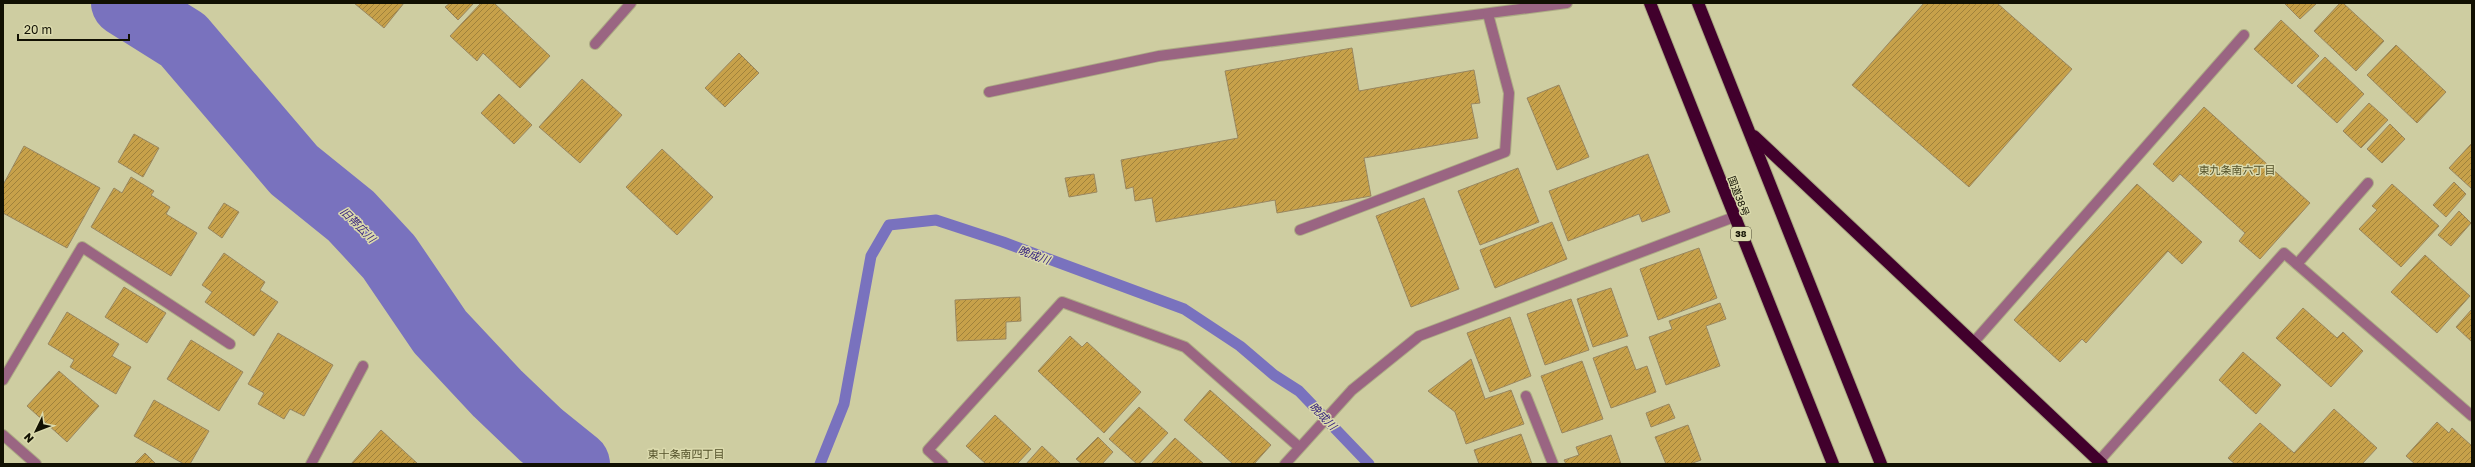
<svg xmlns="http://www.w3.org/2000/svg" width="2475" height="467" font-family="'Golos Text','Noto Sans JP',sans-serif">
<defs>
<pattern id="building-hatch" width="6" height="6" patternUnits="userSpaceOnUse"><rect width="6" height="6" fill="#c7a14a"/><path d="M-1 1l2-2M0 6l6-6M5 7l2-2" fill="none" stroke="#a0823b"/></pattern>
</defs>
<rect width="100%" height="100%" fill="#cecda1"/>
<g fill="none" stroke-linecap="round" stroke-linejoin="round">
<!-- stream -->
<polyline stroke="#7972be" stroke-width="11" points="820,464 844,404 871,256 889,225 936,220 1003,242 1184,309 1240,346 1274,375 1299,391 1369,464"/>
<!-- river -->
<polyline stroke="#7972be" stroke-width="66" points="124,3 183,40 294,170 351,216 389,257 440,332 497,393 541,435 577,464"/>
</g>
<!-- building -->
<g fill="url(#building-hatch)" stroke="#998760">
<polygon points="354,3 404,3 384,28"/>
<polygon points="450,3 474,3 458,20 445,7"/>
<polygon points="481,3 494,3 550,56 520,88 483,53 477,61 450,36"/>
<polygon points="1924,3 1997,3 2072,69 1969,187 1852,85"/>
<polygon points="2284,3 2317,3 2300,19"/>
<polygon points="2340,3 2343,3 2384,41 2356,71 2314,31"/>
<polygon points="2281,20 2319,56 2292,84 2254,49"/>
<polygon points="2396,45 2446,92 2417,123 2367,75"/>
<polygon points="1352,48 1359,91 1474,70 1480,103 1471,104 1478,138 1364,158 1371,196 1277,213 1275,200 1156,222 1152,198 1135,201 1133,187 1126,189 1121,160 1238,138 1225,71"/>
<polygon points="739,53 759,73 725,107 705,88"/>
<polygon points="2325,57 2364,94 2337,123 2297,86"/>
<polygon points="582,79 622,115 580,163 539,127"/>
<polygon points="1559,85 1589,157 1557,170 1527,98"/>
<polygon points="499,94 532,125 514,144 481,113"/>
<polygon points="2369,103 2388,120 2361,148 2343,131"/>
<polygon points="2204,107 2310,203 2260,259 2239,241 2245,233 2180,174 2173,182 2153,164"/>
<polygon points="2390,124 2405,139 2382,163 2367,149"/>
<polygon points="134,134 159,148 143,177 118,162"/>
<polygon points="2472,143 2472,189 2449,168"/>
<polygon points="24,146 100,188 67,248 3,213 3,185"/>
<polygon points="662,149 713,197 677,235 626,187"/>
<polygon points="1648,154 1670,212 1642,222 1639,214 1568,241 1549,191"/>
<polygon points="1518,168 1539,222 1480,245 1458,191"/>
<polygon points="1094,174 1097,192 1069,197 1065,178"/>
<polygon points="131,177 154,191 151,195 170,207 166,214 197,233 171,276 91,227 114,188 122,193"/>
<polygon points="2454,182 2466,194 2446,217 2433,205"/>
<polygon points="2137,184 2202,242 2182,264 2168,251 2086,343 2082,339 2060,362 2014,320"/>
<polygon points="2392,184 2439,226 2401,267 2359,229 2377,210 2372,206"/>
<polygon points="1424,198 1459,289 1411,307 1376,216"/>
<polygon points="224,203 239,212 222,238 208,228"/>
<polygon points="2459,211 2471,223 2451,246 2438,235"/>
<polygon points="1552,222 1567,259 1495,288 1480,250"/>
<polygon points="1699,248 1717,298 1658,320 1640,269"/>
<polygon points="224,253 265,282 260,290 278,302 254,336 205,302 212,292 202,285"/>
<polygon points="2425,255 2470,296 2437,333 2391,292"/>
<polygon points="124,287 166,313 147,343 105,317"/>
<polygon points="1611,288 1628,336 1593,347 1577,299"/>
<polygon points="1020,297 1021,321 1006,322 1006,339 957,341 955,300"/>
<polygon points="1571,299 1589,350 1545,365 1527,314"/>
<polygon points="1720,303 1726,319 1706,326 1720,366 1666,385 1649,337 1672,329 1669,321"/>
<polygon points="2303,308 2337,338 2343,332 2363,351 2331,387 2276,338"/>
<polygon points="2472,309 2472,342 2456,327"/>
<polygon points="67,312 119,344 112,356 131,367 116,394 70,367 74,360 48,344"/>
<polygon points="1510,317 1531,376 1490,392 1467,333"/>
<polygon points="278,333 333,365 304,416 290,409 284,419 258,404 264,393 248,384"/>
<polygon points="1070,336 1082,347 1087,342 1141,392 1104,433 1038,371"/>
<polygon points="191,340 243,372 219,411 167,379"/>
<polygon points="1627,346 1636,370 1647,366 1656,392 1611,408 1593,358"/>
<polygon points="2243,352 2281,385 2256,414 2219,380"/>
<polygon points="1471,359 1485,399 1511,390 1524,424 1466,444 1455,412 1428,391"/>
<polygon points="1582,361 1603,419 1562,433 1541,376"/>
<polygon points="59,371 99,406 67,442 27,406"/>
<polygon points="1210,390 1271,445 1254,464 1233,464 1184,420"/>
<polygon points="154,400 209,431 190,464 184,464 134,436"/>
<polygon points="1669,404 1675,418 1651,427 1646,413"/>
<polygon points="1139,407 1168,433 1139,464 1137,464 1109,439"/>
<polygon points="2334,409 2377,448 2362,464 2235,464 2228,458 2260,423 2294,453"/>
<polygon points="995,415 1031,449 1017,464 986,464 966,446"/>
<polygon points="2437,422 2449,433 2452,428 2472,446 2472,464 2415,464 2406,456"/>
<polygon points="1688,425 1701,460 1690,464 1666,464 1655,437"/>
<polygon points="381,430 418,464 351,464"/>
<polygon points="1521,434 1532,464 1479,464 1474,450"/>
<polygon points="1611,435 1621,464 1566,464 1564,460 1579,455 1576,447"/>
<polygon points="1098,437 1113,452 1102,464 1082,464 1076,459"/>
<polygon points="1175,438 1204,464 1151,464"/>
<polygon points="1042,446 1061,464 1026,464"/>
<polygon points="145,453 156,464 134,464"/>
</g>
<g fill="none" stroke-linecap="round" stroke-linejoin="round">
<defs>
<g id="minor">
<polyline points="595,44 631,3"/>
<polyline points="989,92 1159,56 1567,3"/>
<polyline points="1300,230 1505,152 1509,93 1488,14"/>
<polyline points="2297,264 2368,183"/>
<polyline points="1973,343 2244,35"/>
<polyline points="3,380 82,247 230,344"/>
<polyline points="1526,396 1553,464"/>
<polyline points="3,435 36,464"/>
<polyline points="2099,461 2284,253 2472,416"/>
<polyline points="311,464 363,366"/>
<polyline points="943,464 928,450 1062,302 1185,347 1299,447"/>
<polyline points="1285,464 1352,390 1419,336 1734,217"/>
</g>
<g id="highway">
<polyline points="1650,3 1833,464"/>
<polyline points="1698,3 1881,464"/>
<polyline points="1754,136 2102,464"/>
</g>
</defs>
<!-- minor casing -->
<use href="#minor" stroke="#acab84" stroke-width="12"/>
<!-- highway casing -->
<use href="#highway" stroke="#acab84" stroke-width="14"/>
<!-- minor -->
<use href="#minor" stroke="#9a6582" stroke-width="10"/>
<!-- highway -->
<use href="#highway" stroke="#41002c" stroke-width="12"/>
</g>
<g text-anchor="middle" stroke-width="3" stroke-linejoin="round" paint-order="stroke">
<!-- shield labels -->
<rect fill="#dbdaad" stroke="#4e4d35" stroke-width="1" x="1731" y="227" width="20" height="14" rx="3"/>
<g font-size="9" font-weight="bold" fill="#111002">
<text x="1741" y="237">38</text>
</g>
<!-- street labels -->
<g font-size="10" fill="#111002" stroke="#dbdaad">
<text transform="translate(1739 196) rotate(69)" y="4">国道38号</text>
</g>
<!-- neighbourhood labels -->
<g font-size="11" fill="#54522a" stroke="#dbdaad">
<text x="2237" y="174">東九条南六丁目</text>
<text x="686" y="458">東十条南四丁目</text>
</g>
<!-- water labels -->
<g font-size="11" font-style="italic" fill="#37237e" stroke="#dbdaad">
<text transform="translate(358 225) rotate(45)" y="4">旧帯広川</text>
<text transform="translate(1034 255) rotate(20)" y="4">晩成川</text>
<text transform="translate(1323 416) rotate(46)" y="4">晩成川</text>
</g>
</g>
<!-- border -->
<rect width="2475" height="467" fill="none" stroke="#111002" stroke-width="8"/>
<!-- north arrow -->
<g transform="translate(36 431) rotate(227)" stroke="#dbdaad" stroke-width="3" paint-order="stroke">
<path d="M0-3L7 15L0 10L-7 15Z" fill="#111002"/>
<text y="-6" font-size="11" font-weight="bold" text-anchor="middle" fill="#111002">N</text>
</g>
<!-- scale -->
<path d="M18 34v6h111v-6" fill="none" stroke="#111002" stroke-width="2"/>
<text x="24" y="34" font-size="12" fill="#111002" stroke="#dbdaad" stroke-width="3" paint-order="stroke">20 m</text>
</svg>
